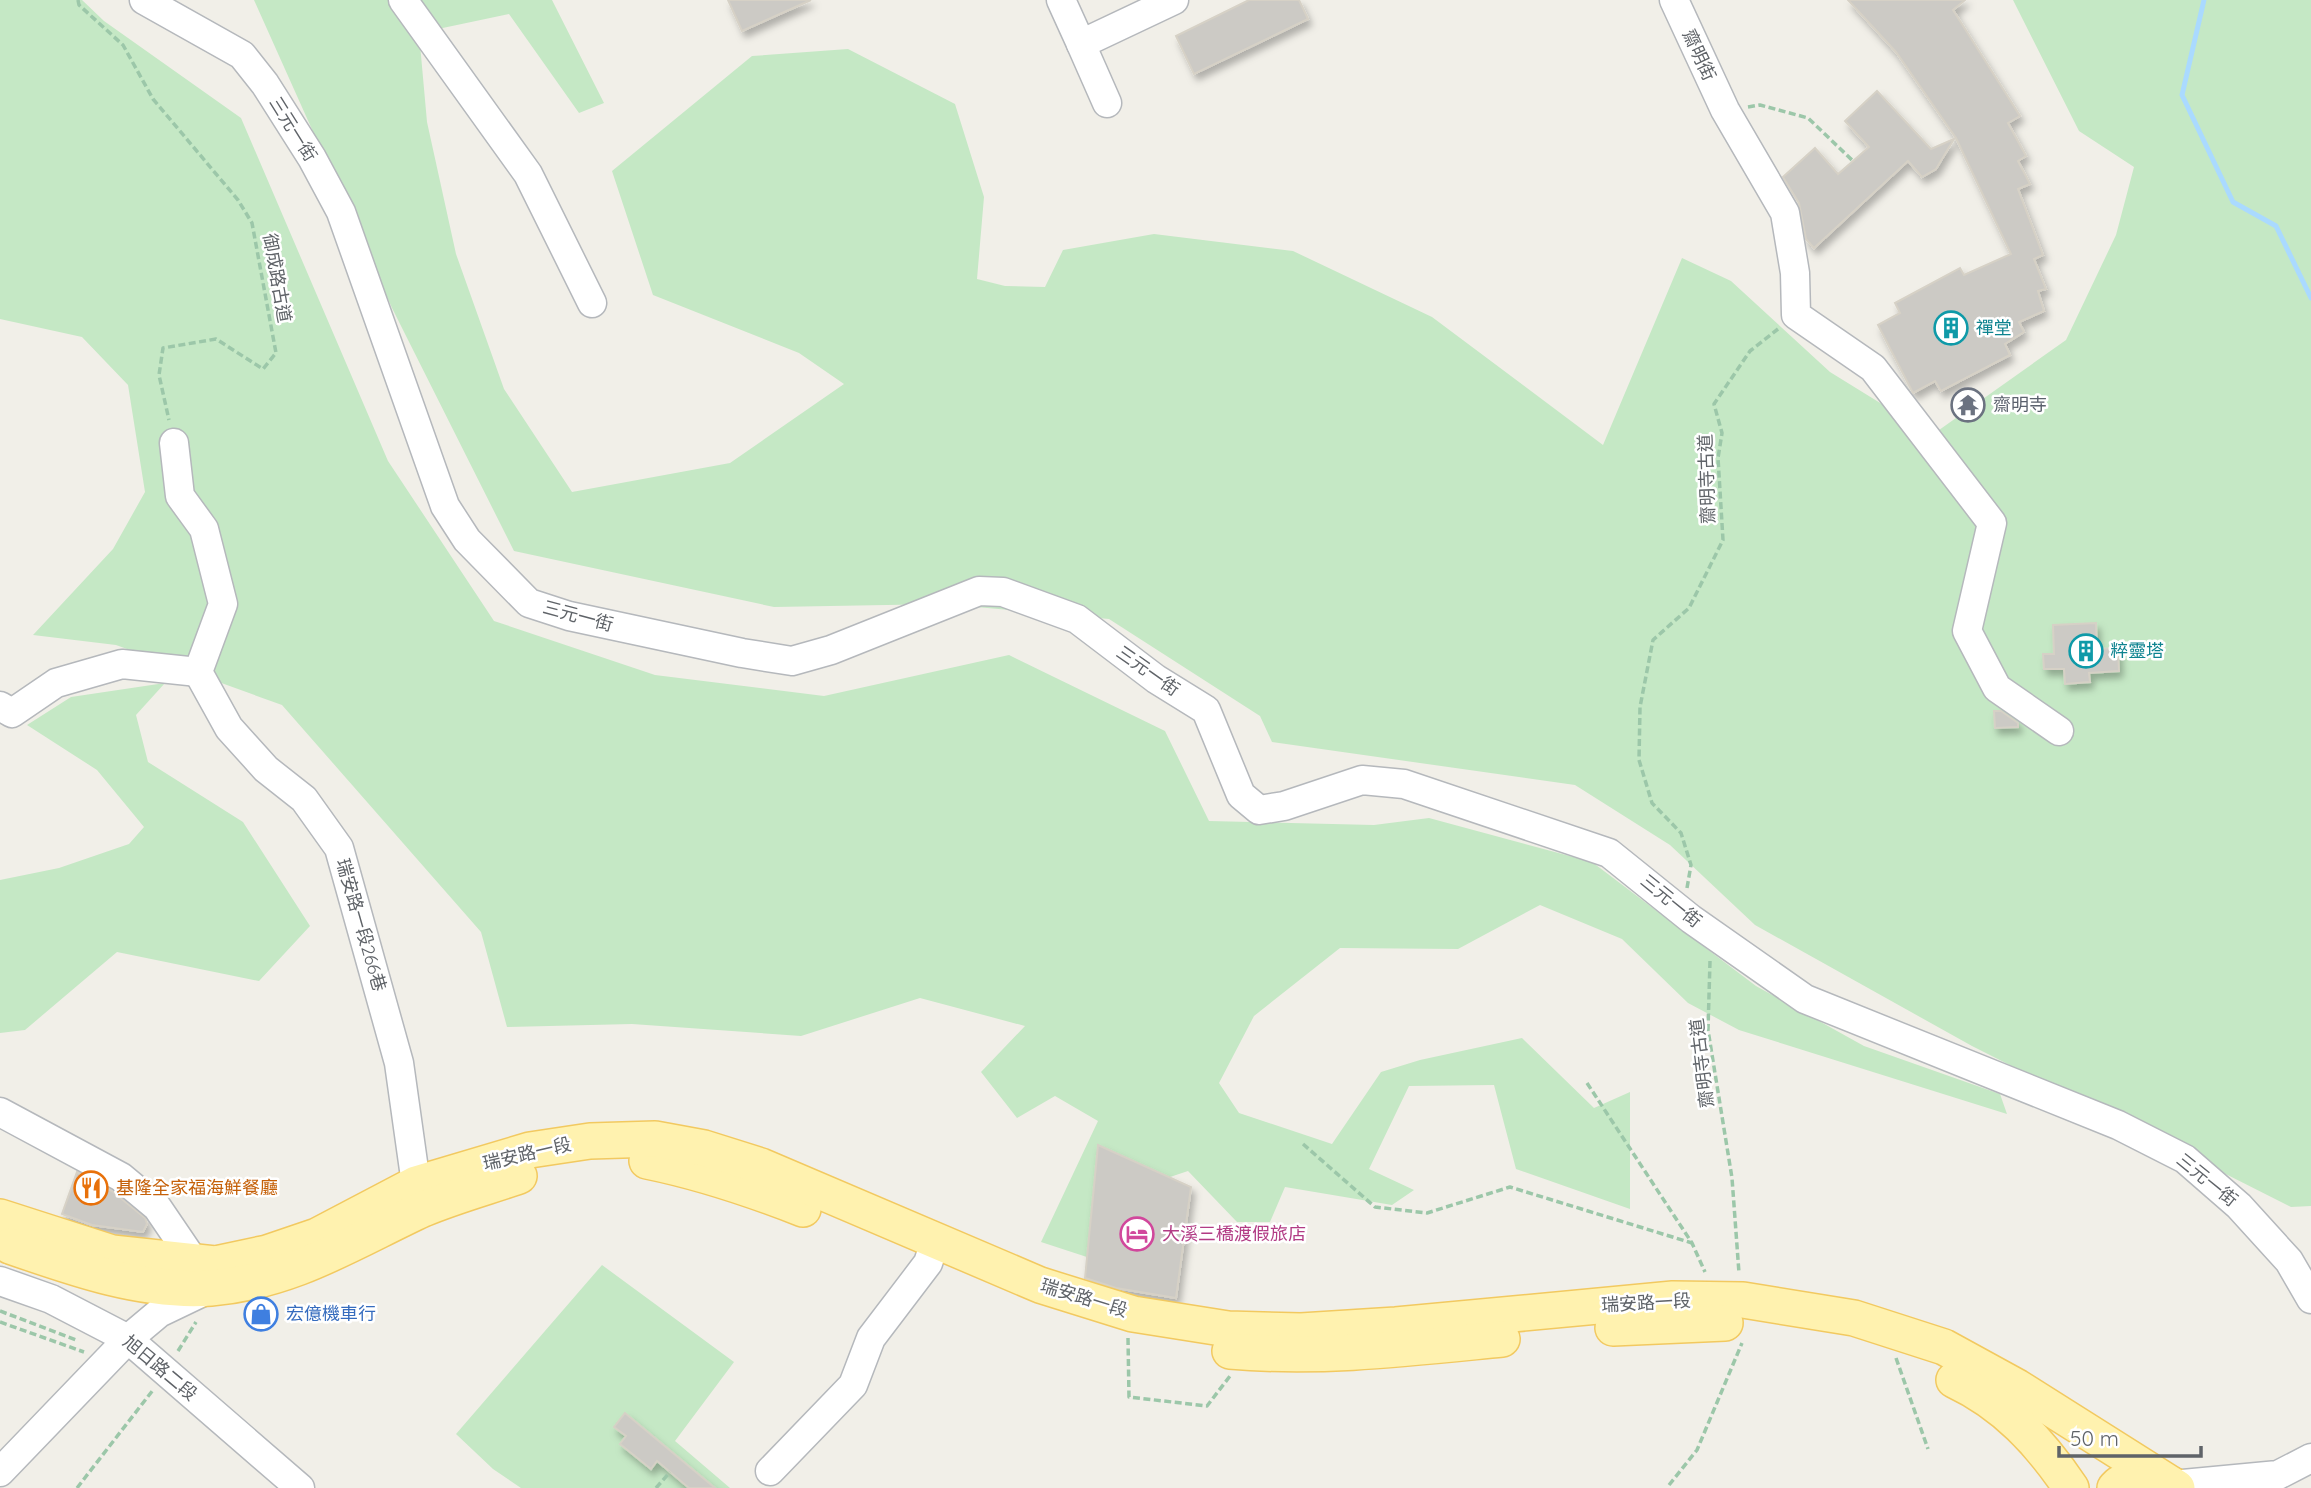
<svg xmlns="http://www.w3.org/2000/svg" width="2311" height="1488" font-family="Quicksand,'Noto Sans TC',sans-serif">
<defs>
<filter id="shadow"><feDropShadow dx="3.5" dy="6" stdDeviation="3.5" flood-color="#0004"/></filter>
</defs>
<rect width="100%" height="100%" fill="#f1efe8"/>
<!-- green -->
<g fill="#c5e8c5">
<polygon points="0,0 82,0 104,21 241,118 388,461 494,621 655,675 824,696 1009,655 1165,731 1209,821 1374,825 1429,818 1592,862 1756,986 1864,1046 2000,1094 2007,1114 1739,1030 1688,1003 1622,939 1540,905 1458,949 1340,948 1254,1016 1219,1083 1239,1113 1332,1144 1381,1072 1420,1060 1522,1038 1594,1108 1630,1092 1630,1209 1516,1169 1494,1085 1409,1086 1369,1169 1414,1190 1392,1205 1285,1187 1270,1222 1237,1222 1188,1171 1164,1179 1145,1276 1041,1242 1098,1121 1055,1096 1017,1118 981,1072 1025,1026 920,998 801,1036 632,1024 507,1027 481,932 282,705 116,645 33,635 113,549 145,492 128,385 82,337 0,319"/>
<polygon points="254,0 552,0 604,103 579,113 509,14 419,33 427,122 456,254 504,389 572,492 730,463 844,384 799,353 653,295 612,171 752,56 848,49 955,104 984,197 977,279 1005,286 1045,287 1063,250 1154,234 1293,251 1432,317 1603,445 1682,258 1731,281 1830,372 1932,435 2066,340 2116,235 2134,167 2079,131 2013,0 2311,0 2311,1206 2291,1207 1972,1046 1755,925 1670,845 1575,785 1272,742 1260,716 1109,619 943,604 774,607 514,551 392,308"/>
<polygon points="165,683 136,715 148,762 243,822 310,926 259,981 117,952 25,1030 0,1033 0,880 59,868 129,844 144,827 97,770 27,725 71,697"/>
<polygon points="602,1265 734,1362 675,1441 730,1488 521,1488 493,1469 456,1434"/>
</g>
<g fill="none" stroke-linecap="round" stroke-linejoin="round">
<!-- stream -->
<polyline stroke="#aadaff" stroke-width="5" points="2204,0 2182,95 2233,202 2276,226 2311,298"/>
</g>
<!-- building -->
<g fill="#cccac5" stroke="#d6d1c6" stroke-width="2" filter="url(#shadow)">
<polygon points="728,0 811,0 742,31"/>
<polygon points="1249,0 1299,0 1308,19 1194,74 1176,36"/>
<polygon points="1848,0 1965,0 1953,10 2020,116 2008,123 2026,156 2018,161 2030,184 2018,189 2043,255 2034,259 2046,289 2038,291 2044,311 2019,322 2024,332 2005,344 2010,355 1941,391 1935,381 1913,393 1878,325 1900,313 1895,303 1960,268 1964,275 2011,254 1956,138 1896,52"/>
<polygon points="1877,91 1931,149 1954,139 1936,169 1922,177 1908,161 1814,248 1806,239 1799,203 1783,177 1815,148 1838,174 1853,161 1869,147 1845,121"/>
<polygon points="2096,623 2097,649 2118,648 2119,671 2089,673 2090,682 2065,684 2064,669 2044,669 2043,654 2054,654 2053,625"/>
<polygon points="1994,711 2001,711 2018,723 2018,727 1995,728"/>
<polygon points="1098,1145 1191,1187 1176,1298 1116,1288 1085,1278"/>
<polygon points="77,1172 112,1191 145,1218 147,1224 143,1232 92,1225 62,1214"/>
<polygon points="625,1413 715,1488 689,1488 657,1461 651,1469 620,1444 626,1436 614,1427"/>
</g>
<g fill="none" stroke-linecap="round" stroke-linejoin="round">
<defs>
<g id="minor">
<polyline points="144,0 242,55 265,84 312,158 341,212 445,506 467,540 529,603 569,616 742,653 792,661 831,650 979,591 1003,592 1077,619 1156,679 1206,710 1241,795 1259,810 1284,806 1362,780 1404,784 1609,853 1691,919 1805,999 2118,1125 2185,1159 2239,1206 2289,1261 2311,1299"/>
<polyline points="403,0 528,174 592,303"/>
<polyline points="1061,0 1081,44"/>
<polyline points="1674,0 1725,110 1785,213 1795,273 1796,315 1873,368 1992,523 1967,631 1997,688 2059,731"/>
<polyline points="1107,103 1081,44 1174,0"/>
<polyline points="174,443 180,496 204,529 223,604 198,672 229,728 266,769 304,799 339,848 399,1063 416,1184"/>
<polyline points="0,706 12,713 56,683 122,664 198,672"/>
<polyline points="0,1112 121,1177 157,1207 193,1260 187,1277"/>
<polyline points="0,1281 51,1299 128,1339 300,1488"/>
<polyline points="770,1471 853,1385 871,1338 928,1263 935,1242"/>
<polyline points="0,1472 128,1339 159,1313 209,1289"/>
<polyline points="2172,1485 2278,1475 2311,1458"/>
</g>
<g id="major">
<path d="M647 1161C701 1172 752 1189 803 1209"/>
<polyline points="0,1217 112,1253 215,1264 267,1253 317,1236 416,1184 530,1150 590,1141 655,1139 704,1148 761,1166 1040,1285 1133,1314 1228,1329 1301,1331 1396,1325 1673,1299 1743,1300 1854,1318 1944,1347 2017,1387 2177,1488"/>
<path d="M10 1246C73 1268 144 1293 211 1288 293 1281 352 1242 423 1209 454 1196 487 1187 519 1176"/>
<polyline points="1613,1328 1725,1323"/>
<path d="M1230 1351C1321 1359 1411 1348 1502 1339"/>
<path d="M1954 1380C2005 1404 2040 1442 2071 1488"/>
<polyline points="2115,1488 2119,1484 2172,1485"/>
</g>
</defs>
<!-- minor casing -->
<use href="#minor" stroke="#b5b8bc" stroke-width="31"/>
<!-- major casing -->
<use href="#major" stroke="#f2c960" stroke-width="38"/>
<!-- path -->
<g stroke="#9cc7a9" stroke-width="3.5" stroke-dasharray="7 3.5" stroke-linecap="butt">
<polyline points="78,0 79,5 123,45 153,99 238,200 252,223 276,353 263,369 216,339 163,348 159,375 169,420"/>
<polyline points="1748,107 1760,105 1808,118 1853,161"/>
<polyline points="1687,888 1691,865 1681,833 1652,803 1639,760 1640,707 1653,640 1689,608 1723,540 1718,458 1722,433 1714,404 1750,351 1778,329"/>
<polyline points="1710,961 1708,1030 1732,1178 1739,1273"/>
<polyline points="1587,1083 1692,1243 1705,1272"/>
<polyline points="1303,1144 1375,1207 1427,1213 1510,1187 1692,1243"/>
<polyline points="0,1311 76,1340"/>
<polyline points="0,1322 84,1352"/>
<polyline points="1128,1338 1129,1397 1207,1406 1230,1376"/>
<polyline points="178,1351 196,1322"/>
<polyline points="1896,1358 1928,1449"/>
<polyline points="1669,1485 1697,1450 1742,1343"/>
<polyline points="77,1488 153,1390"/>
<polyline points="656,1488 670,1472"/>
</g>
<!-- minor -->
<use href="#minor" stroke="#fff" stroke-width="28"/>
<!-- major -->
<use href="#major" stroke="#fff2af" stroke-width="35"/>
</g>
<!-- icons -->
<defs>
<symbol id="building-ring" viewBox="-11 -11 22 22"><circle r="9.5" fill="#fff" stroke="#0f9aa8" stroke-width="1.5"/><path d="M-4-6H4V6H1V3H-1V6H-4ZM-2.5-4.3h1.7v1.8h-1.7ZM.8-4.3h1.7v1.8H.8ZM-2.5-1h1.7V.8h-1.7ZM.8-1h1.7V.8H.8Z" fill="#0f9aa8"/></symbol>
<symbol id="temple-ring" viewBox="-11 -11 22 22"><circle r="9.5" fill="#fff" stroke="#6b7280" stroke-width="1.5"/><path d="M0-6L5-2H3V0L6.5 2.5H4V6H1.5V3h-3V6H-4V2.5H-6.5L-3 0V-2H-5Z" fill="#6b7280"/></symbol>
<symbol id="restaurant-ring" viewBox="-11 -11 22 22"><circle r="9.5" fill="#fff" stroke="#e8710a" stroke-width="1.5"/><path d="M-5-6h1v4h1v-4h1v4h1v-4h1v5L-1.5 .5V6h-2V.5L-5-1ZM5-6V6H3V1.5H1.5Q1.5-4 5-6Z" fill="#e8710a"/></symbol>
<symbol id="hotel-ring" viewBox="-11 -11 22 22"><circle r="9.5" fill="#fff" stroke="#d1479c" stroke-width="1.5"/><path d="M-6-4.5h1.5V1H6V5H4.5V3h-9V5H-6ZM-4 0a1.8 1.8 0 1 1 3.6 0ZM.5 0V-2.5h3Q6-2.5 6 0Z" fill="#d1479c"/></symbol>
<symbol id="shop-ring" viewBox="-11 -11 22 22"><circle r="9.5" fill="#fff" stroke="#3f7fe0" stroke-width="1.5"/><path d="M-5-2.5h2.3a2.7 3.5 0 0 1 5.4 0H5L5.5 6h-11ZM-1.5-2.5h3a1.5 2.3 0 0 0-3 0Z" fill="#3f7fe0"/></symbol>
</defs>
<g fill-rule="evenodd">
<use href="#building-ring" x="1932" y="309" width="38" height="38"/>
<use href="#temple-ring" x="1949" y="386" width="38" height="38"/>
<use href="#building-ring" x="2067" y="632" width="38" height="38"/>
<use href="#restaurant-ring" x="72" y="1169" width="38" height="38"/>
<use href="#hotel-ring" x="1118" y="1215" width="38" height="38"/>
<use href="#shop-ring" x="242" y="1295" width="38" height="38"/>
</g>
<g text-anchor="middle" stroke-width="5" stroke-linejoin="round" paint-order="stroke">
<!-- street labels -->
<g font-size="18" fill="#5f6368" stroke="#fff">
<text transform="translate(1699 55) rotate(65)" y="6">齋明街</text>
<text transform="translate(293 129) rotate(58)" y="6">三元一街</text>
<text transform="translate(277 278) rotate(80)" y="6">御成路古道</text>
<text transform="translate(1707 479) rotate(-92)" y="6">齋明寺古道</text>
<text transform="translate(578 616) rotate(15)" y="6">三元一街</text>
<text transform="translate(1148 671) rotate(35)" y="6">三元一街</text>
<text transform="translate(1671 901) rotate(39)" y="6">三元一街</text>
<text transform="translate(361 925) rotate(74)" y="6">瑞安路一段266巷</text>
<text transform="translate(1702 1063) rotate(-97)" y="6">齋明寺古道</text>
<text transform="translate(527 1154) rotate(-13)" y="6">瑞安路一段</text>
<text transform="translate(2207 1180) rotate(39)" y="6">三元一街</text>
<text transform="translate(1084 1298) rotate(17)" y="6">瑞安路一段</text>
<text transform="translate(1646 1303) rotate(-3)" y="6">瑞安路一段</text>
<text transform="translate(160 1368) rotate(40)" y="6">旭日路二段</text>
</g>
<!-- culture labels -->
<g font-size="18" fill="#0d838f" stroke="#fff" text-anchor="start">
<text x="1976" y="334">禪堂</text>
<text x="2110" y="657">粹靈塔</text>
</g>
<!-- worship labels -->
<g font-size="18" fill="#5b616d" stroke="#fff" text-anchor="start">
<text x="1993" y="411">齋明寺</text>
</g>
<!-- food labels -->
<g font-size="18" fill="#c56008" stroke="#fff" text-anchor="start">
<text x="116" y="1194">基隆全家福海鮮餐廳</text>
</g>
<!-- hotel labels -->
<g font-size="18" fill="#b23c85" stroke="#fff" text-anchor="start">
<text x="1162" y="1240">大溪三橋渡假旅店</text>
</g>
<!-- shop labels -->
<g font-size="18" fill="#366cbe" stroke="#fff" text-anchor="start">
<text x="286" y="1320">宏億機車行</text>
</g>
</g>
<!-- scale -->
<path d="M2059 1446v10h142v-10" fill="none" stroke="#5f6368" stroke-width="3.5"/>
<text x="2070" y="1446" font-size="21" fill="#5f6368" stroke="#ffffff" stroke-width="5" paint-order="stroke">50 m</text>
</svg>
